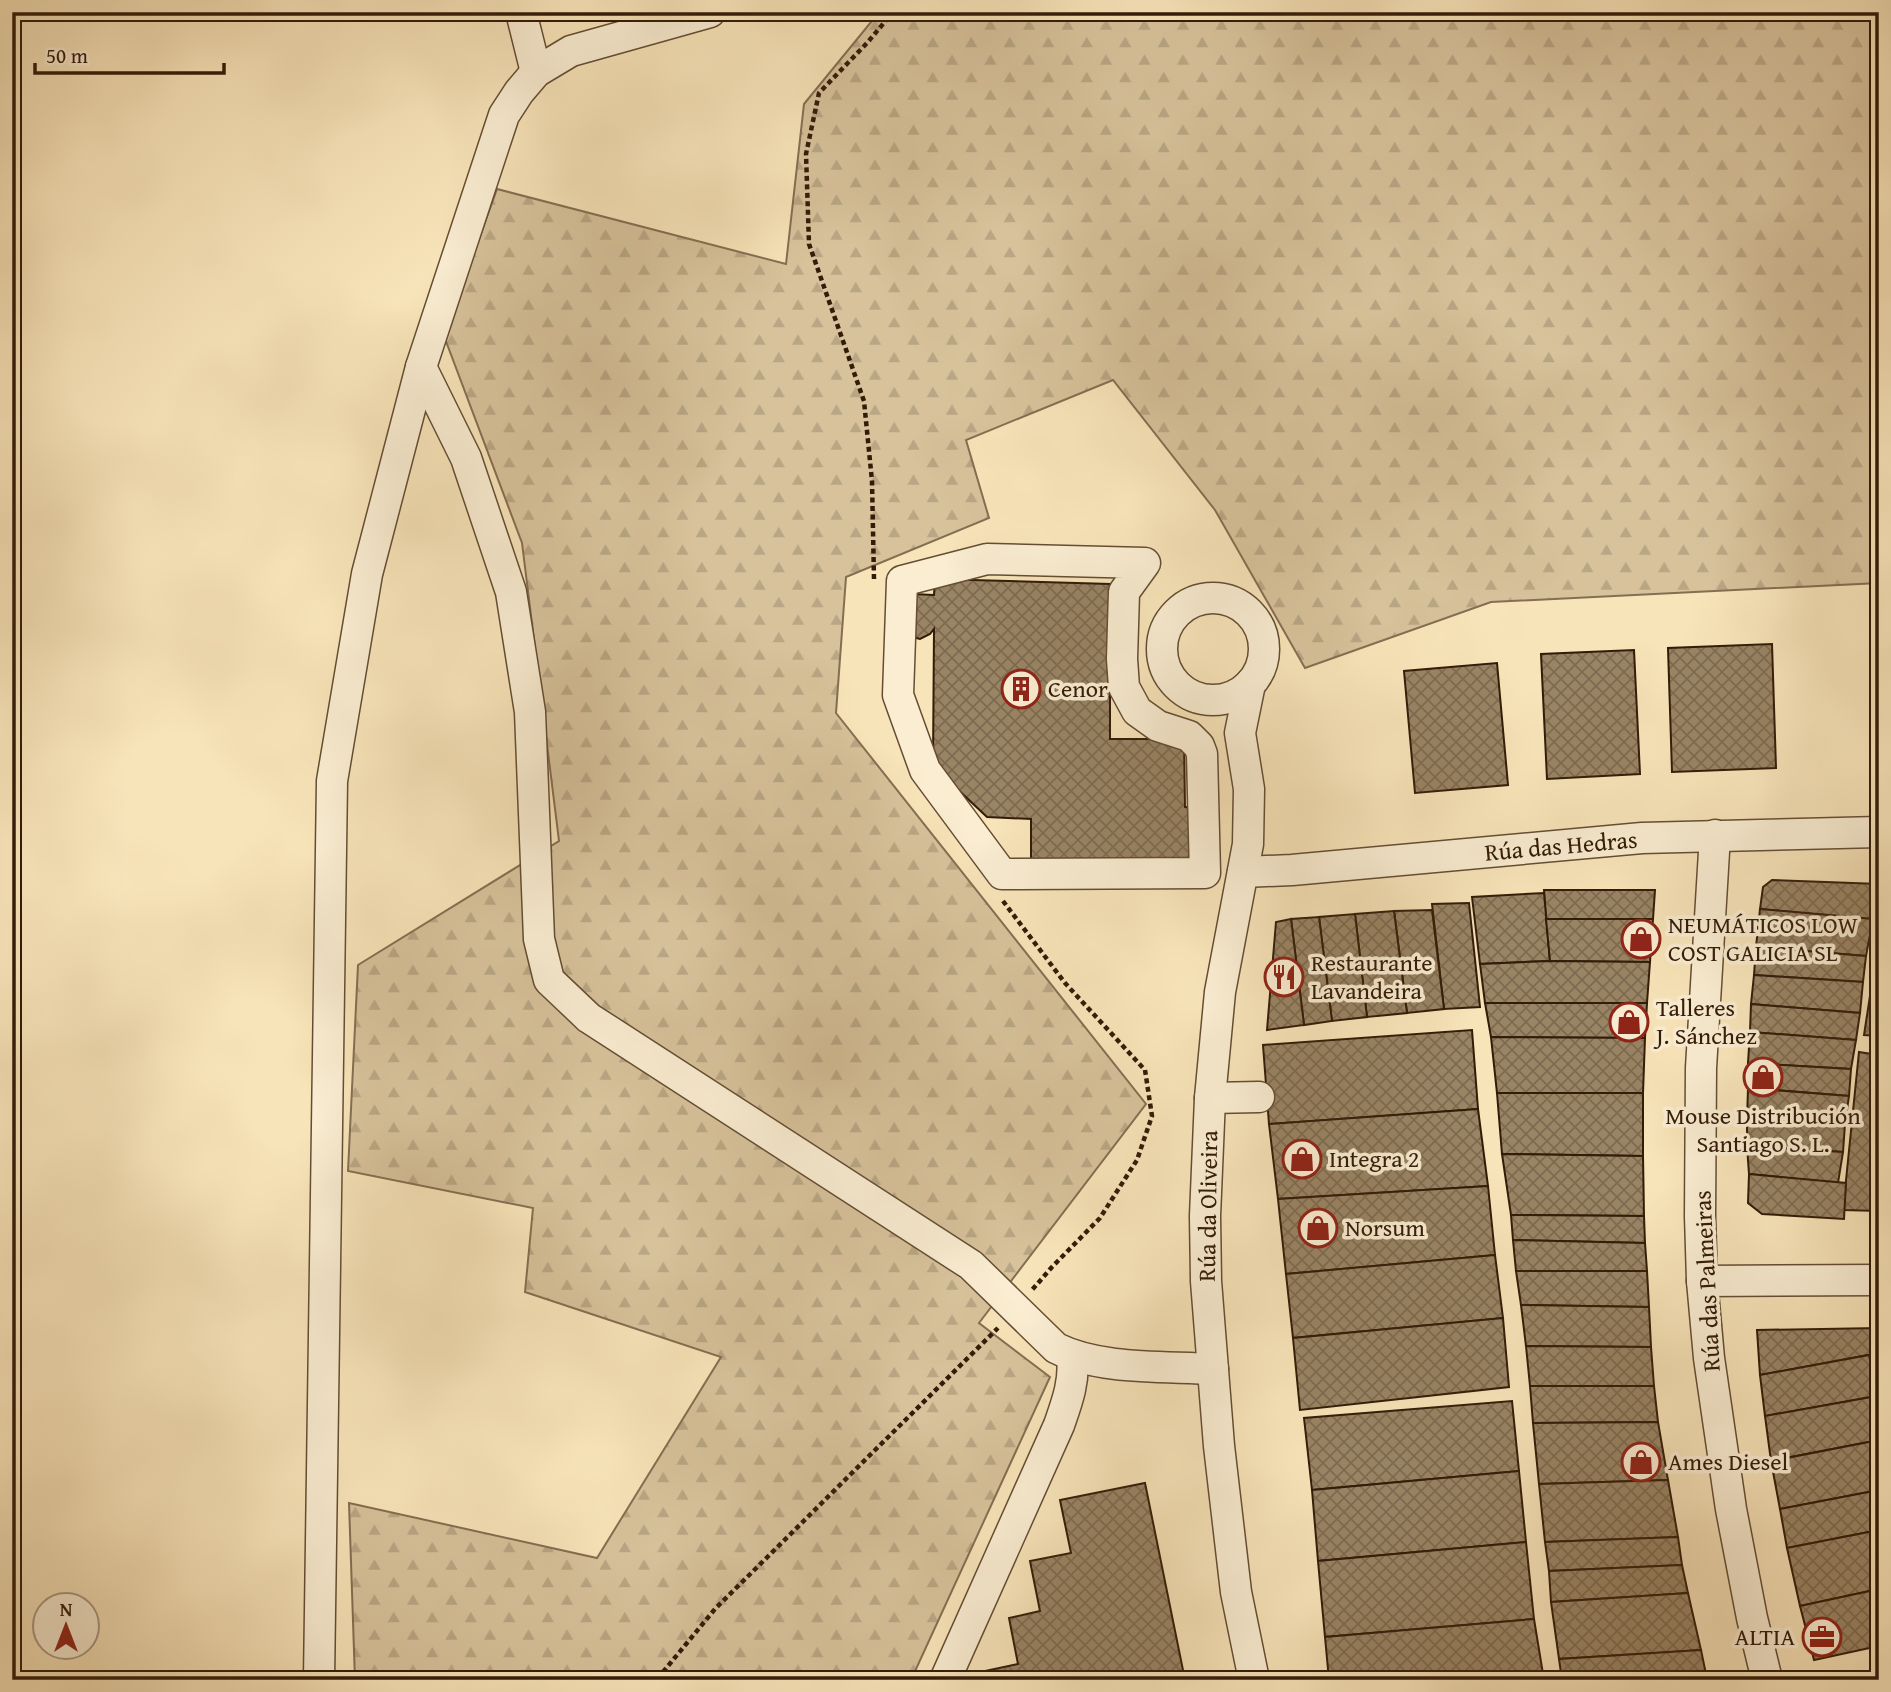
<svg xmlns="http://www.w3.org/2000/svg" width="1891" height="1692" font-family="'Gentium Book Plus',serif">
<defs>
<pattern id="forest-firs" width="22" height="20" patternUnits="userSpaceOnUse" patternTransform="scale(1.75)"><rect width="22" height="20" fill="#d7c29b"/><path d="M5 1l3.5 6h-7zM16 11l3.5 6h-7z" fill="#b9a684"/></pattern>
<pattern id="building-cross-hatch" width="8" height="8" patternUnits="userSpaceOnUse" patternTransform="scale(1.75)"><rect width="8" height="8" fill="#998464"/><path d="M0 0l8 8M0 8l8-8" fill="none" stroke="#7d6b50"/></pattern>
</defs>
<rect width="100%" height="100%" fill="#f8e4b9"/>
<filter id="stains"><feTurbulence type="fractalNoise" baseFrequency=".00286" numOctaves="4"/><feColorMatrix values="0 0 0 0 .2 0 0 0 0 .09 0 0 0 0 .02 0 0 0 .5 -.17"/></filter>
<radialGradient id="worn" r=".72"><stop offset=".6" stop-color="#630" stop-opacity="0"/><stop offset="1" stop-color="#630" stop-opacity=".3"/></radialGradient>
<!-- forest -->
<polygon fill="url(#forest-firs)" stroke="#856e52" stroke-width="2" points="889,12 1879,12 1879,583 1491,602 1305,668 1215,510 1113,380 966,440 989,518 846,577 836,713 1146,1104 979,1323 1050,1377 911,1680 355,1680 349,1503 597,1558 721,1357 525,1292 533,1208 348,1171 358,965 559,841 522,543 444,336 497,189 786,264 804,104 871,22"/>
<!-- building -->
<g fill="url(#building-cross-hatch)" stroke="#331b08" stroke-width="2">
<polygon points="935,579 1110,584 1110,739 1184,739 1185,807 1191,807 1191,863 1031,862 1031,819 987,817 933,766 934,629 930,634 920,639 912,637 913,594 934,595"/>
<polygon points="1772,644 1776,768 1672,772 1668,648"/>
<polygon points="1634,650 1640,774 1547,779 1541,654"/>
<polygon points="1497,663 1508,785 1415,793 1404,671"/>
<polygon points="1772,880 1879,884 1879,920 1760,909 1763,887"/>
<polygon points="1544,890 1655,890 1653,919 1546,919"/>
<polygon points="1544,893 1550,961 1480,964 1472,897"/>
<polygon points="1469,903 1480,1007 1444,1009 1432,904"/>
<polygon points="1760,909 1873,919 1866,956 1756,947"/>
<polygon points="1432,910 1444,1009 1407,1013 1394,911"/>
<polygon points="1394,911 1407,1013 1367,1017 1355,914"/>
<polygon points="1355,914 1367,1017 1332,1021 1319,917"/>
<polygon points="1319,917 1332,1021 1304,1025 1291,919"/>
<polygon points="1291,919 1304,1025 1267,1030 1276,922"/>
<polygon points="1546,919 1653,919 1650,962 1550,961"/>
<polygon points="1879,937 1879,1036 1864,1035"/>
<polygon points="1756,947 1866,956 1863,982 1754,975"/>
<polygon points="1550,961 1650,962 1647,1003 1485,1003 1480,964"/>
<polygon points="1754,975 1863,982 1860,1013 1751,1004"/>
<polygon points="1485,1003 1647,1003 1645,1038 1491,1037"/>
<polygon points="1751,1004 1860,1013 1856,1040 1750,1032"/>
<polygon points="1472,1030 1478,1109 1269,1124 1263,1045"/>
<polygon points="1750,1032 1856,1040 1851,1069 1748,1063"/>
<polygon points="1491,1037 1645,1038 1643,1093 1497,1093"/>
<polygon points="1859,1052 1879,1055 1879,1211 1843,1210"/>
<polygon points="1748,1063 1851,1069 1849,1096 1748,1088"/>
<polygon points="1748,1088 1849,1096 1845,1124 1747,1119"/>
<polygon points="1497,1093 1643,1093 1643,1156 1502,1154"/>
<polygon points="1478,1109 1488,1186 1278,1199 1269,1124"/>
<polygon points="1747,1119 1845,1124 1843,1152 1747,1146"/>
<polygon points="1747,1146 1843,1152 1838,1183 1749,1174"/>
<polygon points="1502,1154 1643,1156 1644,1216 1511,1215"/>
<polygon points="1749,1174 1846,1183 1844,1219 1762,1214 1748,1203"/>
<polygon points="1488,1186 1495,1255 1286,1274 1278,1199"/>
<polygon points="1511,1215 1644,1216 1645,1243 1513,1240"/>
<polygon points="1513,1240 1645,1243 1647,1271 1516,1271"/>
<polygon points="1495,1255 1503,1318 1293,1338 1286,1274"/>
<polygon points="1516,1271 1647,1271 1649,1307 1521,1305"/>
<polygon points="1521,1305 1649,1307 1651,1347 1526,1346"/>
<polygon points="1503,1318 1509,1387 1300,1410 1293,1338"/>
<polygon points="1879,1328 1879,1353 1760,1375 1757,1330"/>
<polygon points="1526,1346 1651,1347 1654,1386 1530,1386"/>
<polygon points="1869,1355 1877,1396 1765,1416 1760,1375"/>
<polygon points="1530,1386 1654,1386 1658,1422 1533,1423"/>
<polygon points="1877,1396 1879,1440 1771,1461 1765,1416"/>
<polygon points="1512,1401 1519,1471 1312,1490 1304,1418"/>
<polygon points="1658,1422 1668,1480 1539,1484 1533,1423"/>
<polygon points="1879,1440 1879,1490 1780,1509 1771,1461"/>
<polygon points="1519,1471 1526,1542 1318,1561 1312,1490"/>
<polygon points="1668,1480 1678,1537 1545,1542 1539,1484"/>
<polygon points="1145,1483 1185,1680 987,1680 985,1671 1018,1664 1009,1618 1040,1611 1030,1561 1071,1553 1060,1500"/>
<polygon points="1879,1490 1879,1530 1787,1548 1780,1509"/>
<polygon points="1879,1530 1879,1589 1800,1606 1787,1548"/>
<polygon points="1678,1537 1682,1565 1549,1571 1545,1542"/>
<polygon points="1526,1542 1534,1619 1325,1637 1318,1561"/>
<polygon points="1682,1565 1688,1593 1551,1602 1549,1571"/>
<polygon points="1879,1589 1879,1646 1814,1660 1800,1606"/>
<polygon points="1688,1593 1701,1650 1559,1659 1551,1602"/>
<polygon points="1534,1619 1544,1680 1329,1680 1325,1637"/>
<polygon points="1701,1650 1707,1679 1562,1680 1559,1659"/>
</g>
<g fill="none" stroke-linecap="round" stroke-linejoin="round">
<defs>
<g id="minor">
<polyline points="521,12 536,72"/>
<path d="M421 367 466 458 511 592 530 712 539 939 549 980 589 1018 971 1265 1056 1348C1100 1370 1163 1366 1213 1369"/>
<polygon points="987,559 1145,563 1124,592 1122,659 1124,687 1137,711 1158,726 1189,736 1199,746 1202,754 1205,873 1002,874 925,770 898,695 902,581"/>
<circle cx="1213" cy="649" r="51"/>
<polyline points="1250,684 1240,733 1249,789 1248,844 1220,992 1210,1098 1205,1216 1206,1281 1219,1446 1236,1592 1254,1680"/>
<polyline points="1715,835 1701,1068 1700,1216 1702,1281 1709,1358 1731,1509 1752,1618 1767,1680"/>
<polyline points="1243,872 1292,870 1642,838 1879,832"/>
<polyline points="1210,1098 1259,1097"/>
<polyline points="1702,1281 1879,1280"/>
<polyline points="319,1680 332,781 367,574 421,367 504,115 519,92 536,72 571,51 710,12"/>
<path d="M945 1680 1059 1425C1067 1402 1075 1381 1072 1356"/>
</g>
</defs>
<!-- minor casing -->
<use href="#minor" stroke="#644d34" stroke-width="33"/>
<!-- path -->
<g stroke="#331b08" stroke-width="4.5" stroke-dasharray="5 3.5" stroke-linecap="butt">
<polyline points="874,579 872,481 864,401 809,244 806,154 819,93 867,43 893,12"/>
<polyline points="1003,901 1065,983 1145,1070 1152,1116 1137,1160 1100,1218 1052,1267 1032,1290"/>
<polyline points="660,1680 663,1672 715,1609 998,1328"/>
</g>
<!-- minor -->
<use href="#minor" stroke="#faedd2" stroke-width="30"/>
</g>
<!-- icons -->
<defs>
<symbol id="building-ring" viewBox="-11 -11 22 22"><circle r="9.5" fill="#faedd2" stroke="#8f2418" stroke-width="1.5"/><path d="M-4-6H4V6H1V3H-1V6H-4ZM-2.5-4.3h1.7v1.8h-1.7ZM.8-4.3h1.7v1.8H.8ZM-2.5-1h1.7V.8h-1.7ZM.8-1h1.7V.8H.8Z" fill="#8f2418"/></symbol>
<symbol id="shop-ring" viewBox="-11 -11 22 22"><circle r="9.5" fill="#faedd2" stroke="#8f2418" stroke-width="1.5"/><path d="M-5-2.5h2.3a2.7 3.5 0 0 1 5.4 0H5L5.5 6h-11ZM-1.5-2.5h3a1.5 2.3 0 0 0-3 0Z" fill="#8f2418"/></symbol>
<symbol id="restaurant-ring" viewBox="-11 -11 22 22"><circle r="9.5" fill="#faedd2" stroke="#8f2418" stroke-width="1.5"/><path d="M-5-6h1v4h1v-4h1v4h1v-4h1v5L-1.5 .5V6h-2V.5L-5-1ZM5-6V6H3V1.5H1.5Q1.5-4 5-6Z" fill="#8f2418"/></symbol>
<symbol id="office-ring" viewBox="-11 -11 22 22"><circle r="9.5" fill="#faedd2" stroke="#8f2418" stroke-width="1.5"/><path d="M-6-3h4V-5.5h4V-3h4V5H-6ZM-1-4.5V-3h2v-1.5ZM-6 0V1H6V0Z" fill="#8f2418"/></symbol>
</defs>
<g fill-rule="evenodd">
<use href="#building-ring" x="999" y="667" width="44" height="44"/>
<use href="#shop-ring" x="1619" y="917" width="44" height="44"/>
<use href="#restaurant-ring" x="1262" y="955" width="44" height="44"/>
<use href="#shop-ring" x="1607" y="1000" width="44" height="44"/>
<use href="#shop-ring" x="1741" y="1055" width="44" height="44"/>
<use href="#shop-ring" x="1280" y="1137" width="44" height="44"/>
<use href="#shop-ring" x="1296" y="1206" width="44" height="44"/>
<use href="#shop-ring" x="1619" y="1440" width="44" height="44"/>
<use href="#office-ring" x="1800" y="1615" width="44" height="44"/>
</g>
<g text-anchor="middle" stroke-width="7" stroke-linejoin="round" paint-order="stroke">
<!-- poi labels -->
<g font-size="24" fill="#331b08" stroke="#faedd2" text-anchor="start">
<text x="1048" y="697">Cenor</text>
<text x="1668" y="933">NEUMÁTICOS LOW<tspan x="1668" dy="28">COST GALICIA SL</tspan></text>
<text x="1311" y="971">Restaurante<tspan x="1311" dy="28">Lavandeira</tspan></text>
<text x="1656" y="1016">Talleres<tspan x="1656" dy="28">J. Sánchez</tspan></text>
<text x="1763" y="1124" text-anchor="middle">Mouse Distribución<tspan x="1763" dy="28">Santiago S. L.</tspan></text>
<text x="1329" y="1167">Integra 2</text>
<text x="1345" y="1236">Norsum</text>
<text x="1668" y="1470">Ames Diesel</text>
<text x="1795" y="1645" text-anchor="end">ALTIA</text>
</g>
<!-- street labels -->
<g font-size="24" fill="#331b08" stroke="#faedd2">
<text transform="translate(1561 846) rotate(-5)" y="8">Rúa das Hedras</text>
<text transform="translate(1208 1206) rotate(-89)" y="8">Rúa da Oliveira</text>
<text transform="translate(1707 1281) rotate(-93)" y="8">Rúa das Palmeiras</text>
</g>
</g>
<!-- margin -->
<rect width="1891" height="1692" fill="none" stroke="#f8e4b9" stroke-width="42"/>
<rect x="14" y="14" width="1863" height="1664" fill="none" stroke="#331b08" stroke-width="3.5"/>
<rect x="21" y="21" width="1849" height="1650" fill="none" stroke="#331b08" stroke-width="2"/>
<!-- north arrow -->
<g transform="translate(66 1626)"><circle r="33" fill="#faedd2" stroke="#aa9981" stroke-width="2"/>
<path d="M0-5L12 26L0 18L-12 26Z" fill="#8f2418"/>
<text y="-10" font-size="19" font-weight="bold" text-anchor="middle" fill="#331b08">N</text>
</g>
<!-- scale -->
<path d="M35 63v10h189v-10" fill="none" stroke="#331b08" stroke-width="3.5"/>
<text x="46" y="63" font-size="21" fill="#331b08" stroke="#faedd2" stroke-width="5" paint-order="stroke">50 m</text>
<rect width="100%" height="100%" filter="url(#stains)"/>
<rect width="100%" height="100%" fill="url(#worn)"/>
</svg>
